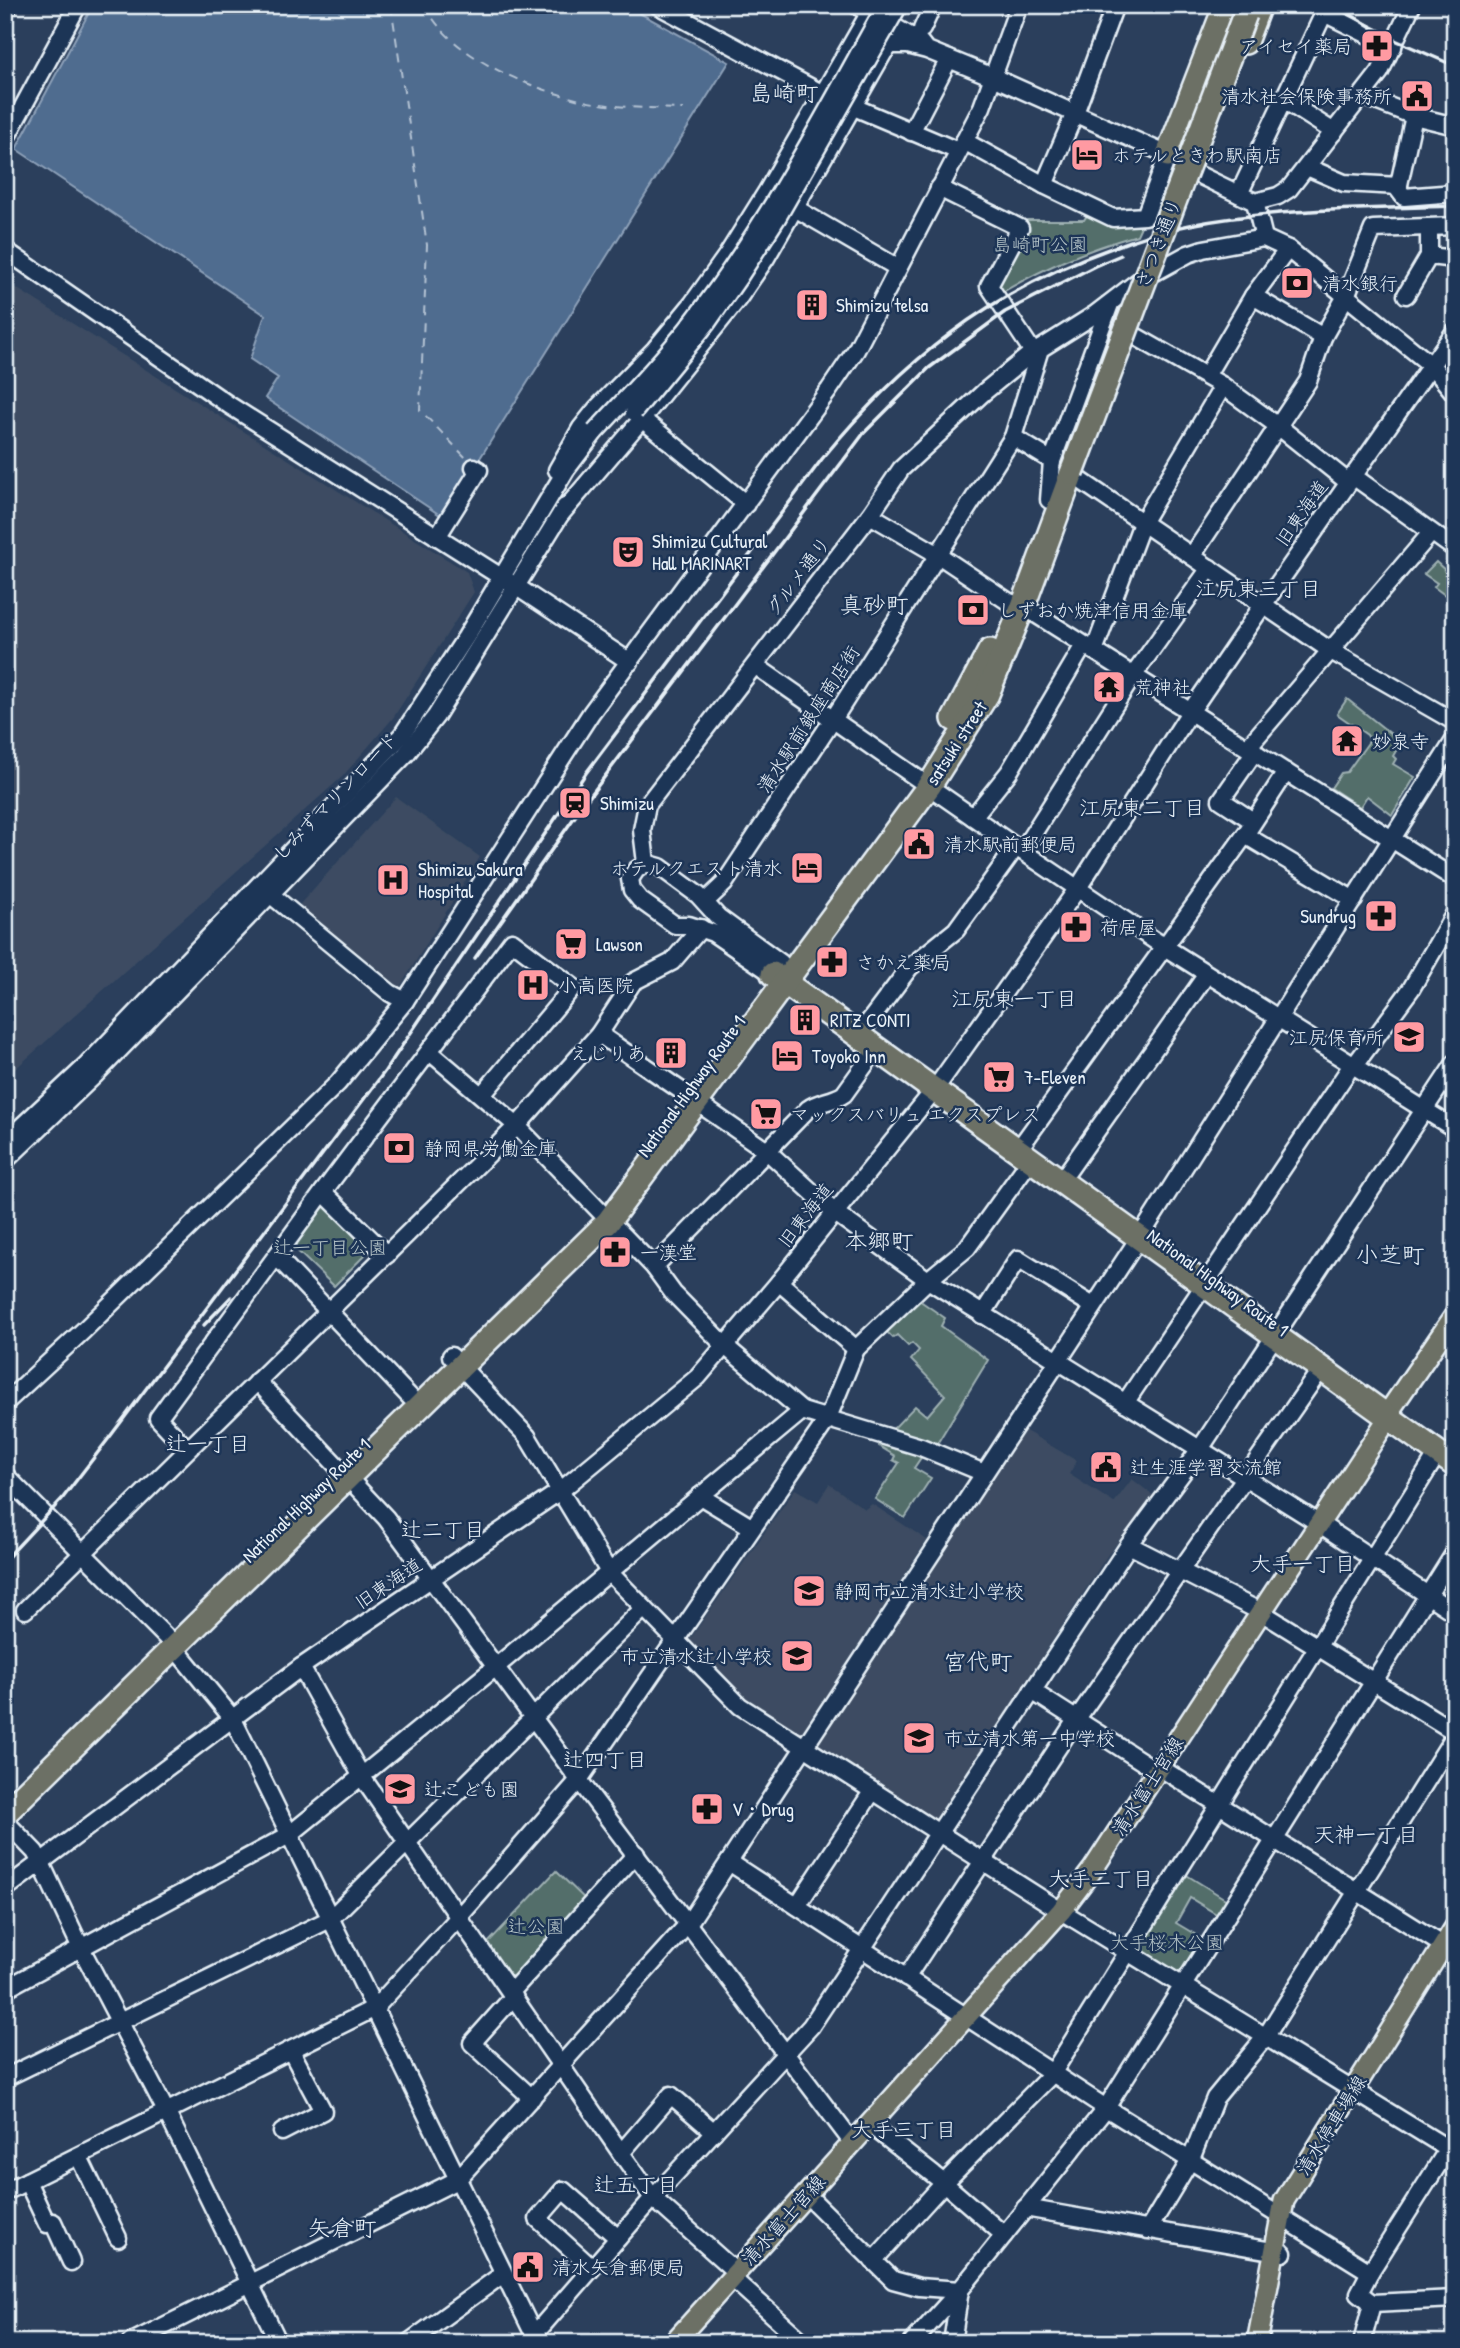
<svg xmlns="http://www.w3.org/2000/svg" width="1460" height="2348" font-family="'Patrick Hand','Klee One',sans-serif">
<rect width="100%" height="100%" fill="#2b3f5c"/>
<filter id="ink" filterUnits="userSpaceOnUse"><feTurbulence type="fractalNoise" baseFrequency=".0143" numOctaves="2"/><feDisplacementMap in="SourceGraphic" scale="14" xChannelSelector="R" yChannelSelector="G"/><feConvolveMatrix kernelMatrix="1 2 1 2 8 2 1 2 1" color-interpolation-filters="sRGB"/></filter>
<g filter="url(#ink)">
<!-- built -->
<g fill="#3c4c62">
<polygon points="5,281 467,572 474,592 393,718 342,777 5,1078"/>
<polygon points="396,797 480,857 400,987 392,987 302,913 300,904"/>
<polygon points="1024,1430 1077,1461 1069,1474 1114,1503 1132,1479 1154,1496 1107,1556 936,1822 817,1745"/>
<polygon points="829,1484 865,1509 872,1504 927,1540 799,1737 741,1699 688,1642 795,1489 818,1502"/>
</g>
<!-- green -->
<g fill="#536e6b" stroke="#9eb0b2" stroke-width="2">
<path d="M1089 212 1121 226 1142 224 1137 235C1086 250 1045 267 999 294L993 286 1027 220H1084Z"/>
<polygon points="1436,562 1447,572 1453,565 1455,566 1455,598 1449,593 1445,595 1434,587 1437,583 1424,574"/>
<polygon points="1347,699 1401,742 1393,756 1396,759 1393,764 1415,777 1392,815 1367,796 1360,807 1331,788 1341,773 1347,772 1370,740 1367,735 1337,714"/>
<polygon points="320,1203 326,1203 371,1249 334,1286 290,1244"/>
<polygon points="916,1298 945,1318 941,1326 988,1360 935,1447 890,1432 915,1406 927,1416 945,1395 911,1360 919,1350 912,1343 908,1346 897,1335 893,1338 884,1329"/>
<polygon points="879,1443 922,1456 914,1468 931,1478 905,1518 875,1499 899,1463 893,1460 895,1456 879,1446"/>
<polygon points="556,1871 588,1902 513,1985 485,1946"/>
<polygon points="1180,1871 1227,1900 1218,1915 1190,1898 1176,1923 1203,1939 1181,1976 1134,1948"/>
</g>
<!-- water -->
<polygon fill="#506c8f" stroke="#8da1b9" stroke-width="2" points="93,5 625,5 729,62 443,517 265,398 278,378 250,359 265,315 16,149"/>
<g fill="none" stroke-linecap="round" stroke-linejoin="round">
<!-- ferry -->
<g stroke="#b3c2d3" stroke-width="2" stroke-dasharray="9 7" stroke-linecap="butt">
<polyline points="391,5 427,245 420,410 469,461"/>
<path d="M425 5C449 56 525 86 576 99 610 108 647 108 683 109"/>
</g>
<defs>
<g id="minor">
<polyline points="657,5 823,94 958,151"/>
<polyline points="856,5 919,41 923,46"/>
<polyline points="5,12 9,5"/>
<polyline points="922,29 933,5"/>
<polyline points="1363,96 1414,116 1455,126"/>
<polyline points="1284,100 1334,132"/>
<polyline points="1414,116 1398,189 1404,197 1455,193"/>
<polyline points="911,132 949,59"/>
<polyline points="5,140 78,5"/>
<polyline points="964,141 1044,185 1075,113 1115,5"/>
<polyline points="1307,167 1344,183 1399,186"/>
<polyline points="1044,185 1113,218 1145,216 1168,155"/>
<polyline points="939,188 1020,228 989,286 1033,352"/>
<polyline points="1239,194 1324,13 1393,47"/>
<polyline points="1255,202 1264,238"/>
<polyline points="788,204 898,268"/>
<polyline points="1429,227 1429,256 1455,259"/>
<polyline points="1264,238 1288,249 1346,296 1431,365 1455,394"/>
<polyline points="5,250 229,405 517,587 630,662"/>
<polyline points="1406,295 1429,256"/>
<polyline points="1253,296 1323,337"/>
<polyline points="1135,336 1223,386 1278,426 1348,482"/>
<polyline points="1206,376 1253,296 1288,249"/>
<polyline points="642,419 746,504"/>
<polyline points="1013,437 1052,461"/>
<polyline points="557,470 581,428 597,408 655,349 692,304 727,255 767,191 874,5"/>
<polyline points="1353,476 1455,549"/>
<polyline points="1080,480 1331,651 1455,722"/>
<polyline points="1049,500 1052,461 1110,304"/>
<polyline points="561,514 642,419 738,299 766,258 884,52 891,45 908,45 927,50 993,77 1168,155 1195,173 1255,202 1278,196 1289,189 1380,72 1412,5"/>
<polyline points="870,515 937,554 1009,602 1023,606 1455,879"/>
<polyline points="437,537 479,470 474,467"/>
<polyline points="1192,556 1308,381 1323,337 1346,296 1373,229 1455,226"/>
<polyline points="1094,651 1142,523 1223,386"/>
<polyline points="756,666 1016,847 1163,946 1455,1129"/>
<polyline points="1248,747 1431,533"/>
<polyline points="973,817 1009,772 1084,645"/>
<polyline points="1253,821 1221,800 1255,751"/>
<polyline points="1245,835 1354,900"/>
<polyline points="1022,851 1133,676 1210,568"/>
<polyline points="646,863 642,830 647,805 870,515 901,469 984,392 1033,352 1040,349"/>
<polyline points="270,894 390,993 405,1001"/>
<polyline points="705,902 724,884 834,718 1013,437 1040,349 1094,315 1137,282 1188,254 1203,249 1264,238"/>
<polyline points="773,974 713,933 689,925 675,925 640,900 632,890 630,879 636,870 646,863 660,867 698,895 718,917 781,963"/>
<polyline points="599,1034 686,1094"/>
<polyline points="859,1035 910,967 956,930 1016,847"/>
<polyline points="430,1052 517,1126 654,1267 673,1293 725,1346 802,1411 921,1447 984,1473"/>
<polyline points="1354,1066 1411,989 1455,913"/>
<polyline points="698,1103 767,1151 834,1212 928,1280 1320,1524 1455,1613"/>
<polyline points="5,1142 85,1067 402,735 466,637 566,470 595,432"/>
<polyline points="1018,1150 1245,835 1286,772"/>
<polyline points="5,1161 95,1075 406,754 436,716 565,507"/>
<polyline points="1061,1181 1207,974"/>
<polyline points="323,1192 387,1255"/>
<polyline points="277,1257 411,1398"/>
<path d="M654 1267 808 1109C818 1101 833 1102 844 1094L877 1048"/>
<polyline points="779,1282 856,1349"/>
<polyline points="982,1315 1018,1259 1093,1306"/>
<polyline points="451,1356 527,1436 609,1572 740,1706 1061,1911 1455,2153"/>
<polyline points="257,1381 386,1518 579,1780 852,2142"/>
<polyline points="5,1403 84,1330 338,1083 405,1001 591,713 829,390 856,350 982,107 1019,5"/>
<polyline points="1125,1403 1352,1065"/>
<polyline points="187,1449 158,1418 323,1192 512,941 573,987 482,1095"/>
<polyline points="5,1475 165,1636 233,1719 537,2341"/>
<polyline points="700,1496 751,1527"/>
<polyline points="1129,1545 1261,1612 1455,1732"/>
<polyline points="25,1610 517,1126 599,1034 633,982 672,962 701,928"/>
<polyline points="301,1667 362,1777 621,2153 653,2198 736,2272"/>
<polyline points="1032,1691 1157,1771"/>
<polyline points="1159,1767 1452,1951"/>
<polyline points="5,1821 35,1852 41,1863 81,1948 167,2113 279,2343"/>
<polyline points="729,1862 1106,2108 1370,2272 1455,2138"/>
<polyline points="5,1889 301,1667 560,1491 698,1377 779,1282 935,1089 1078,888 1190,712 1263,605 1455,331"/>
<polyline points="797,1906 872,1792"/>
<polyline points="906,1978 1076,1720 1321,1369"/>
<polyline points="5,1989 289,1835 497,1666 802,1411"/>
<polyline points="511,1992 636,1854"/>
<polyline points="514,1996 472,2043 532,2098"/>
<polyline points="5,2078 330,1919 644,1608"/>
<polyline points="869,2124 944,2183 1004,2235"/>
<polyline points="282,2132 323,2111 291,2051"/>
<polyline points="621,2153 671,2095 714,2132"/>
<polyline points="79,2157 118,2238"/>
<polyline points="27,2181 47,2224 53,2222 71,2262"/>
<polyline points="5,2192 375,2008 458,1918 579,1780 827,1420 856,1349 928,1280 967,1248 1031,1159"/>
<polyline points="806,2194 893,2280 919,2287 960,2290 952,2343"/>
<polyline points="1025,2208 1283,2253"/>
<polyline points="1148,2230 1191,2159 1215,2098 1266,2036 1455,1735"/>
<polyline points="873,2261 944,2183 1052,2074 1438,1453"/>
<polyline points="592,2268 538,2219 563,2190 618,2238"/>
<polyline points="1370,2272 1359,2293 1372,2303 1455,2299"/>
<polyline points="732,2278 804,2343"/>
<polyline points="534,2335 653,2198 811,2026 1129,1545 1200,1449 1455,1063"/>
<polyline points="130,2343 457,2180 688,1924 1145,1229 1455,739"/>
<polyline points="408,2343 503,2274"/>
<polyline points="912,2343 960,2290 1106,2108 1455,1552"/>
<polyline points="1362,2343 1372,2303"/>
</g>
<g id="major">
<polyline points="673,2343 1061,1911 1093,1869 1389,1417 1392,1407 1455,1315"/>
<polyline points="1257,2343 1284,2201 1455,1927"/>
</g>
<g id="highway">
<polyline points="1245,42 1259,5"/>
<polyline points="1168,155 1226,5"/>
<polyline points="954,719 990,651"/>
<polyline points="773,974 1455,1465"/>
<polyline points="5,1813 608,1222 929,786 987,694 1023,606 1072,473"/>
</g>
</defs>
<!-- minor casing -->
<use href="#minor" stroke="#e8f1f8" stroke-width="21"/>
<!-- major casing -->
<use href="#major" stroke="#e8f1f8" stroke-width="24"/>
<!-- highway casing -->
<use href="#highway" stroke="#e8f1f8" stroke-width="28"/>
<!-- minor -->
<use href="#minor" stroke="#1d3557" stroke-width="16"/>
<!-- major -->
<use href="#major" stroke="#6c7065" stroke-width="19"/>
<!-- highway -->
<use href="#highway" stroke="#6c7065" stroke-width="23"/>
<!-- rail -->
<g stroke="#e8f1f8" stroke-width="3.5">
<polyline points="1335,5 1388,37 1455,66"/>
<polyline points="475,958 581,808 864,433 929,368 1005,312 1095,266 1121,255"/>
<polyline points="204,1325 231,1297"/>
<path d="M5 1560 62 1499 109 1438 385 1071 586 773 822 459C902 361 989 292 1109 249 1135 239 1163 230 1190 225 1277 208 1367 209 1455 206"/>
</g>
<defs>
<g id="minor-bridge">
<polyline points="634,412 707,323 739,277 777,218 899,5"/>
<path d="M595 432C628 396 664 360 694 320 769 223 826 112 886 5"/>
</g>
<polyline id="highway-bridge" points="1072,473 1245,14"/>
</defs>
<!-- minor-bridge casing -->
<use href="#minor-bridge" stroke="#e8f1f8" stroke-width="21" stroke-linecap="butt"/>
<!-- highway-bridge casing -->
<use href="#highway-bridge" stroke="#e8f1f8" stroke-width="28" stroke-linecap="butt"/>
<!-- minor-bridge -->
<use href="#minor-bridge" stroke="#1d3557" stroke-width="16"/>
<!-- highway-bridge -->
<use href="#highway-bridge" stroke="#6c7065" stroke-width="23"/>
</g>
</g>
<!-- icons -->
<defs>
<symbol id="pharmacy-square" viewBox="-11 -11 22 22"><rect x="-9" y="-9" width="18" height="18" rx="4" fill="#ff9aa2" stroke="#1d3557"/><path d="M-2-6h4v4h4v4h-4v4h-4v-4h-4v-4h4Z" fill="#111"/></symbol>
<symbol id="civic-square" viewBox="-11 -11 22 22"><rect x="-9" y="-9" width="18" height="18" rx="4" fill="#ff9aa2" stroke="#1d3557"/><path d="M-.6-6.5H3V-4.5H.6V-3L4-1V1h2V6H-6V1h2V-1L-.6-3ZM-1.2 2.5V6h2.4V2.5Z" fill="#111"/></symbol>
<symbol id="hotel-square" viewBox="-11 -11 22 22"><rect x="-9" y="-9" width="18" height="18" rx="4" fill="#ff9aa2" stroke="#1d3557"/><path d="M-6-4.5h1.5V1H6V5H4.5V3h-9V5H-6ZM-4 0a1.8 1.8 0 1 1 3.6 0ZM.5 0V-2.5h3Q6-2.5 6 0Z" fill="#111"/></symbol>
<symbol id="bank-square" viewBox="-11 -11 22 22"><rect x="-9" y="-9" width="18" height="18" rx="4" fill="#ff9aa2" stroke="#1d3557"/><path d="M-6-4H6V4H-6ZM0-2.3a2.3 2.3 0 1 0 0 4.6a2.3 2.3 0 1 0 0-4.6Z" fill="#111"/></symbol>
<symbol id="building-square" viewBox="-11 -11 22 22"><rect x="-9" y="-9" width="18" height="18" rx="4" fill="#ff9aa2" stroke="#1d3557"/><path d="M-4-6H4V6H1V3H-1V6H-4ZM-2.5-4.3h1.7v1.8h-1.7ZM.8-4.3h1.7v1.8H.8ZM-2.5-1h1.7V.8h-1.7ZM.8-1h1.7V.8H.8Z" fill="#111"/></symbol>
<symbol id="theatre-square" viewBox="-11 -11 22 22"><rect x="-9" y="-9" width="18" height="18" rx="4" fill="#ff9aa2" stroke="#1d3557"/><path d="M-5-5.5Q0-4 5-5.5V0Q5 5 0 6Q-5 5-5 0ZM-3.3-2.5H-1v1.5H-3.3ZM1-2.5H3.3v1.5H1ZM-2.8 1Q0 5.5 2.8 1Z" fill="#111"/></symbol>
<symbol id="temple-square" viewBox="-11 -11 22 22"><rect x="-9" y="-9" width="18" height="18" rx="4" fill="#ff9aa2" stroke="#1d3557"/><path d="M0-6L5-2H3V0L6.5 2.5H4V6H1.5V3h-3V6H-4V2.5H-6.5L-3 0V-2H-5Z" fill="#111"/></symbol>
<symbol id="station-square" viewBox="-11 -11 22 22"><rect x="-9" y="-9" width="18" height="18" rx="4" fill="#ff9aa2" stroke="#1d3557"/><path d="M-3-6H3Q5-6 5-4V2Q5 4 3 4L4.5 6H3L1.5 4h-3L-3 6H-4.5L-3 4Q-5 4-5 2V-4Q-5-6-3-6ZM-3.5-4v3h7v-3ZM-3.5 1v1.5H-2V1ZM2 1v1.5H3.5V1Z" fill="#111"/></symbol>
<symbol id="hospital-square" viewBox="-11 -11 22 22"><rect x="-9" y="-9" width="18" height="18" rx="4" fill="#ff9aa2" stroke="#1d3557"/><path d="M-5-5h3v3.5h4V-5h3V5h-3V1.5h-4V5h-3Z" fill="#111"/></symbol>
<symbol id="supermarket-square" viewBox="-11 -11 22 22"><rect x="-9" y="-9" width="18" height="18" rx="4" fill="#ff9aa2" stroke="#1d3557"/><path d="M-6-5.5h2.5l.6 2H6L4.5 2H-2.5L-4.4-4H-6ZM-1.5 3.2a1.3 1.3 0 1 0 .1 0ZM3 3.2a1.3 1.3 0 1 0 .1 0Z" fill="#111"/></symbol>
<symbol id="school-square" viewBox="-11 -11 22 22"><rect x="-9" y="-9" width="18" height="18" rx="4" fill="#ff9aa2" stroke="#1d3557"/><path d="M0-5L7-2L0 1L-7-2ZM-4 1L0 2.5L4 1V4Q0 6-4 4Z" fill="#111"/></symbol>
</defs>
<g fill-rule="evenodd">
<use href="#pharmacy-square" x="1358" y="27" width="38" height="38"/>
<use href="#civic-square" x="1398" y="77" width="38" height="38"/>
<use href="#hotel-square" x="1068" y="136" width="38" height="38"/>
<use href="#bank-square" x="1278" y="264" width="38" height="38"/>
<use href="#building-square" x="793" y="286" width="38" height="38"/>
<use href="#theatre-square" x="609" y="533" width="38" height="38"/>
<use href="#bank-square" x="954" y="591" width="38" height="38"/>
<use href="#temple-square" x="1090" y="668" width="38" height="38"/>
<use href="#temple-square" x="1328" y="722" width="38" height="38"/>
<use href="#station-square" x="556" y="784" width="38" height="38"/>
<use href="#civic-square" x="900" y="825" width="38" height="38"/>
<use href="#hotel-square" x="788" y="849" width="38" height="38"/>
<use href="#hospital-square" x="374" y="861" width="38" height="38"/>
<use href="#pharmacy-square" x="1362" y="897" width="38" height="38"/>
<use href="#pharmacy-square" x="1057" y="908" width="38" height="38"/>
<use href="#supermarket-square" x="552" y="925" width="38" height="38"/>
<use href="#pharmacy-square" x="813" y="943" width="38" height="38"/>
<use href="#hospital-square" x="514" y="966" width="38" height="38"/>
<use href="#building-square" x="786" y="1001" width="38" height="38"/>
<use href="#school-square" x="1390" y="1018" width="38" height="38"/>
<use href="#building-square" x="652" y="1034" width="38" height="38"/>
<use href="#hotel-square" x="768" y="1037" width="38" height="38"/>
<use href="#supermarket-square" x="980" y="1058" width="38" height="38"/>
<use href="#supermarket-square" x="747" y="1095" width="38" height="38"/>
<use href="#bank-square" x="380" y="1129" width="38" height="38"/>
<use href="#pharmacy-square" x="596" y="1233" width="38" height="38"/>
<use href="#civic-square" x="1087" y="1448" width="38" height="38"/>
<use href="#school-square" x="790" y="1572" width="38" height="38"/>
<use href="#school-square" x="778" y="1637" width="38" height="38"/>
<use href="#school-square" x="900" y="1719" width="38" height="38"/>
<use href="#school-square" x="381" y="1770" width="38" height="38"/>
<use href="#pharmacy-square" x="688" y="1790" width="38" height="38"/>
<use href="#civic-square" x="509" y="2248" width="38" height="38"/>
</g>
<g text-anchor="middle" stroke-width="5" stroke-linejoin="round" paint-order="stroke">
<!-- poi labels -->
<g font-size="19" fill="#e8f1f8" stroke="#1d3557" text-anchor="start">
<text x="1352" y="53" text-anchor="end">アイセイ薬局</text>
<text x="1392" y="103" text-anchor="end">清水社会保険事務所</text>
<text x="1112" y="162">ホテルときわ駅南店</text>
<text x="1322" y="290">清水銀行</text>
<text x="836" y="312">Shimizu telsa</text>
<text x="652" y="548">Shimizu Cultural<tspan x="652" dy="22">Hall MARINART</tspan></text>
<text x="998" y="617">しずおか焼津信用金庫</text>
<text x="1134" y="694">荒神社</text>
<text x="1372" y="748">妙泉寺</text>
<text x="600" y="810">Shimizu</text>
<text x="944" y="851">清水駅前郵便局</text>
<text x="782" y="875" text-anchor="end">ホテルクエスト清水</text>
<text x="418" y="876">Shimizu Sakura<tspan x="418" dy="22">Hospital</tspan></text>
<text x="1356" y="923" text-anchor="end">Sundrug</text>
<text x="1100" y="934">荷居屋</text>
<text x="596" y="951">Lawson</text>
<text x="856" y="969">さかえ薬局</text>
<text x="558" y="992">小高医院</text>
<text x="830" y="1027">RITZ CONTI</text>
<text x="1384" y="1044" text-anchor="end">江尻保育所</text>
<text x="646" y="1060" text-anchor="end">えじりあ</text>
<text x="812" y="1063">Toyoko Inn</text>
<text x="1024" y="1084">7-Eleven</text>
<text x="790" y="1121">マックスバリュ エクスプレス</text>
<text x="424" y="1155">静岡県労働金庫</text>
<text x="640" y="1259">一漢堂</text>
<text x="1130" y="1474">辻生涯学習交流館</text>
<text x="834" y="1598">静岡市立清水辻小学校</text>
<text x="772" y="1663" text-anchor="end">市立清水辻小学校</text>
<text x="944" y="1745">市立清水第一中学校</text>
<text x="424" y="1796">辻こども園</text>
<text x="732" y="1816">V・Drug</text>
<text x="552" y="2274">清水矢倉郵便局</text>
</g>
<!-- street labels -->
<g font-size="19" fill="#e8f1f8" stroke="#1d3557">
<text transform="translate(1158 243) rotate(-69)" y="7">さつき通り</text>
<text transform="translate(1301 513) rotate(-55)" y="7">旧東海道</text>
<text transform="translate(798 576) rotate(-53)" y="7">グルメ通り</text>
<text transform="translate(808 719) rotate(-57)" y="7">清水駅前銀座商店街</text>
<text transform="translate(956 743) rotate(-57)" y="7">satsuki street</text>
<text transform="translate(335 796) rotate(-46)" y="7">しみずマリンロード</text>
<text transform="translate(691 1086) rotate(-54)" y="7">National Highway Route 1</text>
<text transform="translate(805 1215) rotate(-52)" y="7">旧東海道</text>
<text transform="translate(1218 1282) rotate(36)" y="7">National Highway Route 1</text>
<text transform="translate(306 1500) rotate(-44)" y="7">National Highway Route 1</text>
<text transform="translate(388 1583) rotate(-34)" y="7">旧東海道</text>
<text transform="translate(1147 1786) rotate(-57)" y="7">清水富士宮線</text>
<text transform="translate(1331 2125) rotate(-58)" y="7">清水停車場線</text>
<text transform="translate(783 2220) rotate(-48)" y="7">清水富士宮線</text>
</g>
<!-- park labels -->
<g font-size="19" fill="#b4c3c7" stroke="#1d3557">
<text x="1040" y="251">島崎町公園</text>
<text x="330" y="1254">辻一丁目公園</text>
<text x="536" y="1933">辻公園</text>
<text x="1167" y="1949">大手桜木公園</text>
</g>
<!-- neighbourhood labels -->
<g font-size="21" fill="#e8f1f8" stroke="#1d3557">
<text x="1258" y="596">江尻東三丁目</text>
<text x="1142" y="815">江尻東二丁目</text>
<text x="1014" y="1006">江尻東一丁目</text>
<text x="208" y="1451">辻一丁目</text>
<text x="443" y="1537">辻二丁目</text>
<text x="1303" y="1571">大手一丁目</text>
<text x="605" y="1767">辻四丁目</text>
<text x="1366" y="1842">天神一丁目</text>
<text x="1101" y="1886">大手二丁目</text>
<text x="904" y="2137">大手三丁目</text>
<text x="636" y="2192">辻五丁目</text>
</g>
<!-- quarter labels -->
<g font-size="23" fill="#e8f1f8" stroke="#1d3557">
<text x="784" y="101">島崎町</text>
<text x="874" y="613">真砂町</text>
<text x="879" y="1249">本郷町</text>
<text x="1390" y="1263">小芝町</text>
<text x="978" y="1670">宮代町</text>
<text x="342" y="2236">矢倉町</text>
</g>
</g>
<!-- margin -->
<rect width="1460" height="2348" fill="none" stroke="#1d3557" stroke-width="28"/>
<rect x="14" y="14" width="1432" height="2320" fill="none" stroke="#e8f1f8" stroke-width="2.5" filter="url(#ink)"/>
</svg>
